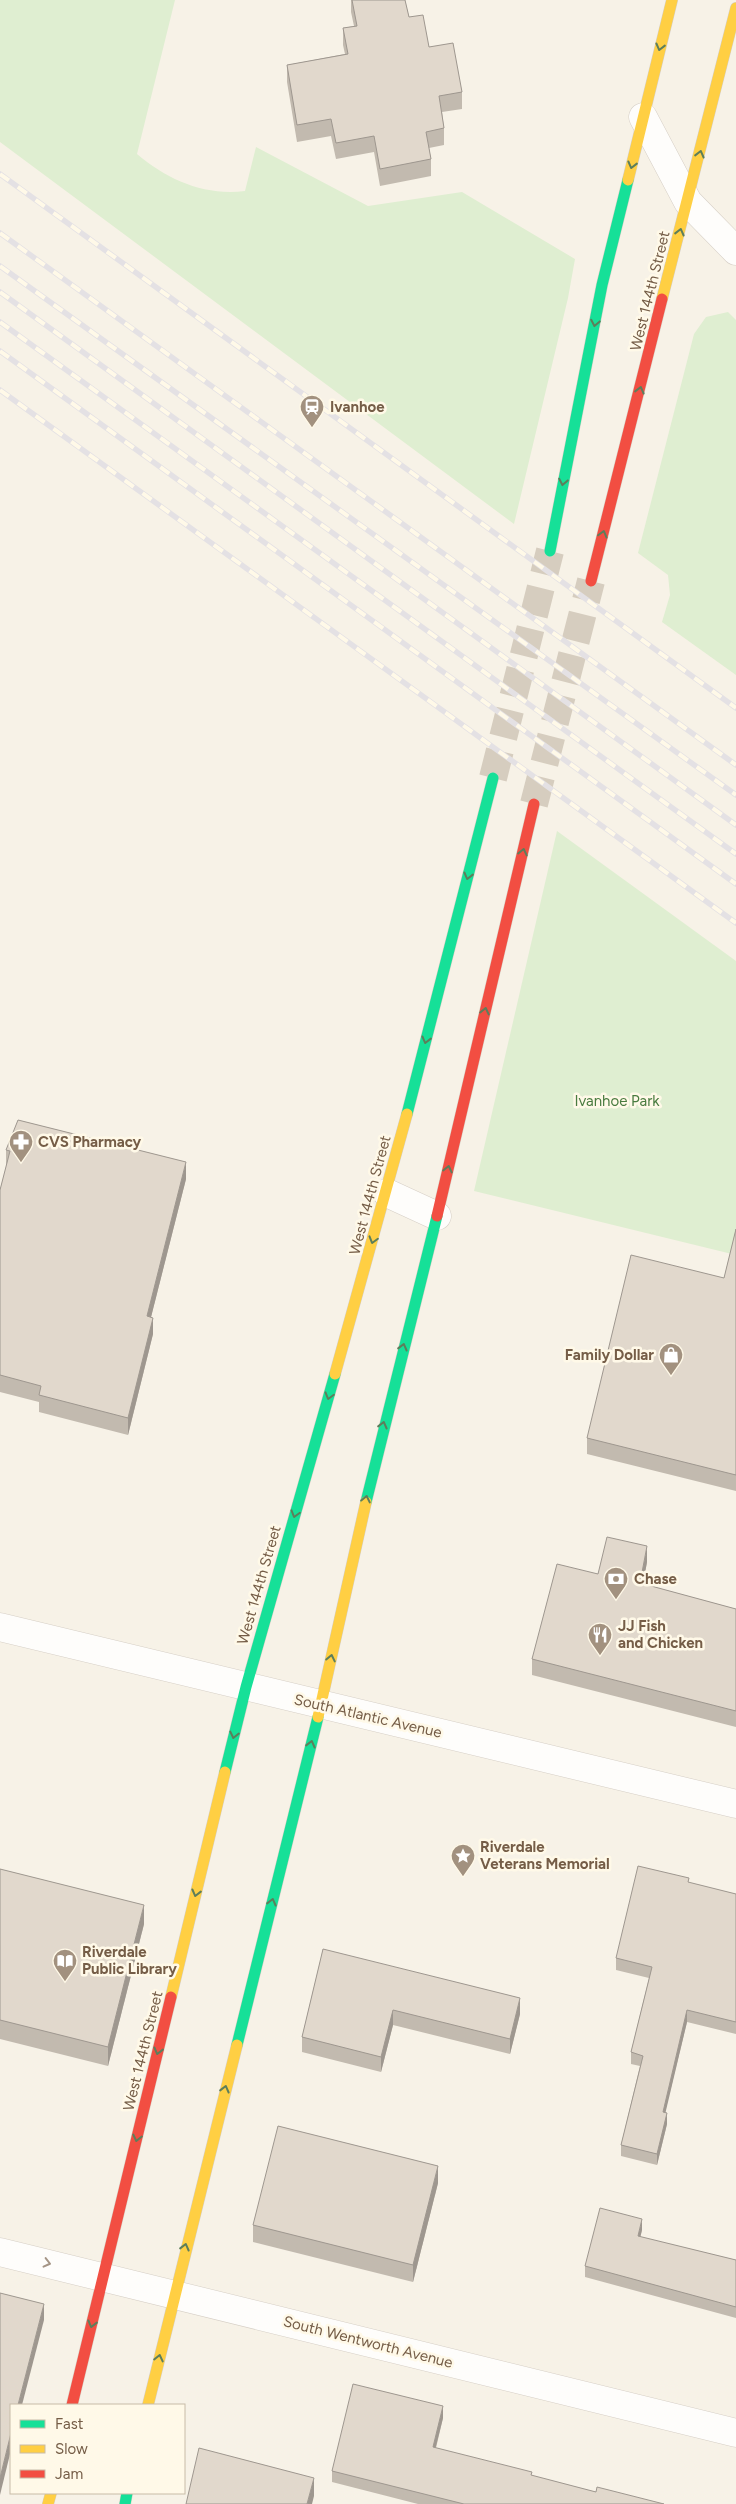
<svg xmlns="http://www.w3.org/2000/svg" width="736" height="2504" font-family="Figtree,sans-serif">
<rect width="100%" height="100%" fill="#f7f2e7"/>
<!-- green -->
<g fill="#dfeed1">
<path d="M0 0H175L137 154C168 180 204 196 245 191L256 147 368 206 462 192 575 259 568 298 514 524 0 142Z"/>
<polygon points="728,312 736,320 736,675 662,622 670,595 668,575 638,553 694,334 706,317"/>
<polygon points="557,831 736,961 736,1255 474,1191"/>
</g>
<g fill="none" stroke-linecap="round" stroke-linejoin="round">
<!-- secondary-tunnel -->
<g stroke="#d6cdbf" stroke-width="28" stroke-dasharray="28 14" stroke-linecap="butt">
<polyline points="493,778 550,551"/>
<polyline points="534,804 591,581"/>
</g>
<defs>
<g id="street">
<polyline points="643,117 688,202 736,251"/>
<polyline points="387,1193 437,1216"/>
<polyline points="0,1627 736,1804"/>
<polyline points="0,2252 736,2433"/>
</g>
<g id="fast">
<polyline points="550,551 602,285 628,180"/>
<polyline points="407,1114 493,778"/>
<polyline points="366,1502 437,1216"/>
<polyline points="225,1772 246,1687 335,1374"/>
<polyline points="237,2045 318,1717"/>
<polyline points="125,2504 127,2493"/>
</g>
<g id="slow">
<polyline points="628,180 672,0"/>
<polyline points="662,299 736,8"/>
<polyline points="335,1374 407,1114"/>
<polyline points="318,1717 366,1502"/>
<polyline points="171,1997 225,1772"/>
<polyline points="148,2405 237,2045"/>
<polyline points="48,2504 51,2493"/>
</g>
<g id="jam">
<polyline points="591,581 662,299"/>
<polyline points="437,1216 534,804"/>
<polyline points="72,2405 171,1997"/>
</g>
</defs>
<!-- street casing -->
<use href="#street" stroke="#d6cfc6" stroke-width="29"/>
<!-- fast casing -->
<use href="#fast" stroke="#d6cfc5" stroke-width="12"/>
<!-- slow casing -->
<use href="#slow" stroke="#d6cfc5" stroke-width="12"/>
<!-- jam casing -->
<use href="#jam" stroke="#d6cfc5" stroke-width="12"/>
<!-- street -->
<use href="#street" stroke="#fefdfb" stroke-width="28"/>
<!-- fast -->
<use href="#fast" stroke="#16e098" stroke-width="11"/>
<!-- slow -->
<use href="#slow" stroke="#ffcf43" stroke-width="11"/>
<!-- jam -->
<use href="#jam" stroke="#f24e42" stroke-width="11"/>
<defs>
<g id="rail">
<polyline points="0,174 736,708"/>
<polyline points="0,233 736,765"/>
<polyline points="0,266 736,795"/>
<polyline points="0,292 736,825"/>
<polyline points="0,322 736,854"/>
<polyline points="0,351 736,884"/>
<polyline points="0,390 736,923"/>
</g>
</defs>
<!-- rail casing -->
<use href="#rail" stroke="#e4e1e4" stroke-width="5.5"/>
<!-- rail -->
<use href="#rail" stroke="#fff9e8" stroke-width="4" stroke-dasharray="11" stroke-linecap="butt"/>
</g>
<!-- wall -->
<g fill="#c2baaf">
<polygon points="351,0 405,0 409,17 429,47 462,92 462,109 442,112 444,128 444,145 429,148 431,159 431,176 380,186 374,152 336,159 331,136 297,142 287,82 287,65 345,54 343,45 343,28 354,26 351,12"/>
<polygon points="6,1150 186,1179 151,1317 153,1334 128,1435 39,1412 39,1402 0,1392 0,1190 6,1167"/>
<polygon points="736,1229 736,1491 587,1454 587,1438 724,1278"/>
<polygon points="647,1562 643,1584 736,1609 736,1727 532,1675 532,1659 598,1574"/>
<polygon points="0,1869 144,1924 108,2066 0,2039"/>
<polygon points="689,1883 736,1894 736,2034 687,2022 665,2112 667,2124 657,2165 621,2156 621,2145 640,2066 631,2064 631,2052 649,1978 616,1970 616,1958"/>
<polygon points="323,1949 520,2014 510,2054 393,2025 381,2072 302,2052 302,2037"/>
<polygon points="438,2183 413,2282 253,2242 253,2225"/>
<polygon points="642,2230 640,2237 736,2260 736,2318 585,2277 585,2266"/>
<polygon points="443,2418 436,2448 532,2476 596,2492 664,2504 418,2504 332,2482 332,2471"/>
</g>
<!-- shaded-wall -->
<g fill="#9e978f">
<polygon points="186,1162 186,1179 147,1333 147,1316"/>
<polygon points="153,1318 153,1334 128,1435 128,1418"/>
<polygon points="647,1546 647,1562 640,1599 640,1583"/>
<polygon points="144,1905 144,1924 108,2066 108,2047"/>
<polygon points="520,1998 520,2014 510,2054 510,2039"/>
<polygon points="393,2010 393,2025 381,2072 381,2057"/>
<polygon points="687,2010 687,2022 663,2123 663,2112"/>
<polygon points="667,2113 667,2124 657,2165 657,2154"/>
<polygon points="438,2166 438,2183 413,2282 413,2265"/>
<polygon points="642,2219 642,2230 638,2247 638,2236"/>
<polygon points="44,2304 44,2320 22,2405 18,2405"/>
<polygon points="443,2406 443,2418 433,2458 433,2447"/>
<polygon points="11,2433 11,2450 0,2495 0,2478"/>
<polygon points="314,2478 314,2496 312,2504 307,2504"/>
</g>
<!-- building -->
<g fill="#e1d8cc" stroke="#9e978f">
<polygon points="352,0 405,0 409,17 423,15 429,47 453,43 462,92 439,96 444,128 426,132 431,159 380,169 374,136 336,143 331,119 297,125 287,65 348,54 343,28 357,26"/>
<polygon points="18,1120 186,1162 147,1316 153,1318 128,1418 39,1395 41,1386 0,1375 0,1190 10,1151 6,1150"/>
<polygon points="736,1229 736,1475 587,1438 631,1255 724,1278"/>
<polygon points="607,1537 647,1546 640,1583 736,1609 736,1711 532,1659 557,1564 598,1574"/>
<polygon points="638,1866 689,1878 688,1882 736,1894 736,2022 687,2010 663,2112 667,2113 657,2154 621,2145 643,2056 631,2052 652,1967 616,1958"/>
<polygon points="0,1869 144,1905 108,2047 0,2020"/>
<polygon points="323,1949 520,1998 510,2039 393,2010 381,2057 302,2037"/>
<polygon points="278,2126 438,2166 413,2265 253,2225"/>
<polygon points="600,2208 642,2219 638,2236 736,2260 736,2307 585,2266"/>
<polygon points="0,2293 44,2304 18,2405 11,2405 11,2433 0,2478"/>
<polygon points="353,2384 443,2406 433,2447 532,2472 531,2475 596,2492 597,2487 664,2504 464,2504 332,2471"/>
<polygon points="199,2448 314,2478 307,2504 186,2504"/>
</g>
<!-- one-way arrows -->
<defs><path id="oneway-chevron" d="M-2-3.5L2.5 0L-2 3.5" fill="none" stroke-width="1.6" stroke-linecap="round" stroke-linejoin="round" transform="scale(1.25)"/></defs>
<g stroke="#5d7e5b">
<use href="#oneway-chevron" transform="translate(660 47) rotate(104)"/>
<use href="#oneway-chevron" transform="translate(700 154) rotate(-76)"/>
<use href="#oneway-chevron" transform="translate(632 165) rotate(104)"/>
<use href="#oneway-chevron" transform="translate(680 232) rotate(-76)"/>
<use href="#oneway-chevron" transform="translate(595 323) rotate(101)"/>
<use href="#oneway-chevron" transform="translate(640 390) rotate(-76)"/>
<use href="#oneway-chevron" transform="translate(563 482) rotate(101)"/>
<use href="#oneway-chevron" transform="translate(603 534) rotate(-75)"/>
<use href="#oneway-chevron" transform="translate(523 852) rotate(-77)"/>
<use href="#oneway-chevron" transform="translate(468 876) rotate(104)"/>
<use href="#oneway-chevron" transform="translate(485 1011) rotate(-77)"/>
<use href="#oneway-chevron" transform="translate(426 1040) rotate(104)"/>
<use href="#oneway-chevron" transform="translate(448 1169) rotate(-77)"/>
<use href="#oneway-chevron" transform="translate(373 1240) rotate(106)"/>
<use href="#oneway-chevron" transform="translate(403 1347) rotate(-76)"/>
<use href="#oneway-chevron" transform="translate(329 1396) rotate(106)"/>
<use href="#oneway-chevron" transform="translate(383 1425) rotate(-76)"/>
<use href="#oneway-chevron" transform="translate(366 1499) rotate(-78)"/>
<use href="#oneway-chevron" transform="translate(295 1514) rotate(106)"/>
<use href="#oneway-chevron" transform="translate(331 1658) rotate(-78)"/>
<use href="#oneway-chevron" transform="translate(234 1735) rotate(103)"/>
<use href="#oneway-chevron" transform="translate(311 1744) rotate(-76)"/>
<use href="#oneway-chevron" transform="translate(196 1893) rotate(104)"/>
<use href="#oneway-chevron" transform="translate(272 1902) rotate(-76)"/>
<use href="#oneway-chevron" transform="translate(158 2051) rotate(104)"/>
<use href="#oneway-chevron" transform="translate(225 2089) rotate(-76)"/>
<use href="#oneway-chevron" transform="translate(137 2138) rotate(103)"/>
<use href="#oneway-chevron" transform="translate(185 2247) rotate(-76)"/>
<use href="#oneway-chevron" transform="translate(92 2324) rotate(104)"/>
<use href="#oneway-chevron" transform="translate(159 2358) rotate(-77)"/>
</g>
<use stroke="#a59586" href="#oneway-chevron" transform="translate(47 2263) rotate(14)"/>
<!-- icons -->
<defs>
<symbol id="station-pin" viewBox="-11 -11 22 30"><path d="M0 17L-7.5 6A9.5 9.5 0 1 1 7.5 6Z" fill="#a2917f" stroke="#fff9e8"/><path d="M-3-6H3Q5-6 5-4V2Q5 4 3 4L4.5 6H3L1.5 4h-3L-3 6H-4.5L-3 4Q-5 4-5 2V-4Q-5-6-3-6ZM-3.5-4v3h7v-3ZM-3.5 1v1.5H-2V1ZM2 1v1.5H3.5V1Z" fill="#fff"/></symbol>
<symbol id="pharmacy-pin" viewBox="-11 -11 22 30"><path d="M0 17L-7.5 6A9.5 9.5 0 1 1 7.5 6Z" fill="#a2917f" stroke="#fff9e8"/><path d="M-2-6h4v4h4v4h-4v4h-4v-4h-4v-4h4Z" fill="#fff"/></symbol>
<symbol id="shop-pin" viewBox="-11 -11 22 30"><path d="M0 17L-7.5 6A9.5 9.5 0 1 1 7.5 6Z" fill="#a2917f" stroke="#fff9e8"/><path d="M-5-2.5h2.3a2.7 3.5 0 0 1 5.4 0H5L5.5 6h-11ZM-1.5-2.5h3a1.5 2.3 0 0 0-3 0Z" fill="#fff"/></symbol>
<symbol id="bank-pin" viewBox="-11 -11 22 30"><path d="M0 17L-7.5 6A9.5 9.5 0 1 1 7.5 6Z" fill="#a2917f" stroke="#fff9e8"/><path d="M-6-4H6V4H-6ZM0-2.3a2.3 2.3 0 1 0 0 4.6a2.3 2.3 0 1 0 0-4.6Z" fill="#fff"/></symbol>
<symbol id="restaurant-pin" viewBox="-11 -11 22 30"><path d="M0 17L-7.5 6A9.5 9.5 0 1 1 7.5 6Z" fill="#a2917f" stroke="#fff9e8"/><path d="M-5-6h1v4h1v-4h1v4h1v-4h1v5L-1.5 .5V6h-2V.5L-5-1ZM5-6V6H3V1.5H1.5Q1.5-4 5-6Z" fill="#fff"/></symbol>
<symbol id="sight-pin" viewBox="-11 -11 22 30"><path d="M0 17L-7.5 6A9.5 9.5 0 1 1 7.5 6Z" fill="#a2917f" stroke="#fff9e8"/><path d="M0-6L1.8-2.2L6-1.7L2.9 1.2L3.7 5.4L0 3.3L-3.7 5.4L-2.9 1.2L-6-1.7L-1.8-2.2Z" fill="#fff"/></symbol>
<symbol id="library-pin" viewBox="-11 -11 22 30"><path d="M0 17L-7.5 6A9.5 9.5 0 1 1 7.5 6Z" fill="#a2917f" stroke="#fff9e8"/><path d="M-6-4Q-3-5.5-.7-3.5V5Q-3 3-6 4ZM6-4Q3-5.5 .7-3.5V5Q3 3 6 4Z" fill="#fff"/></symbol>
</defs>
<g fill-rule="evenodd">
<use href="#station-pin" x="298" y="393" width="28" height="38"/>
<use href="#pharmacy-pin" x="7" y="1128" width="28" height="38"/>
<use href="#shop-pin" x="657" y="1341" width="28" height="38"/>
<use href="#bank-pin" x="602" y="1565" width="28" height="38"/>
<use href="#restaurant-pin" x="586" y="1621" width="28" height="38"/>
<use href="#sight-pin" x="449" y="1842" width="28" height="38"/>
<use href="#library-pin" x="51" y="1947" width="28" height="38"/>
</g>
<g text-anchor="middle" stroke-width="5" stroke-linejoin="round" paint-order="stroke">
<!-- street labels -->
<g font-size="15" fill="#755d47" stroke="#fff9e8">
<text transform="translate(650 291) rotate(-76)" y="5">West 144th Street</text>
<text transform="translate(370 1195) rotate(-75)" y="5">West 144th Street</text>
<text transform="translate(259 1585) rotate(-74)" y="5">West 144th Street</text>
<text transform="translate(368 1716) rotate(13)" y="5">South Atlantic Avenue</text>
<text transform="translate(143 2051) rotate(-76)" y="5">West 144th Street</text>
<text transform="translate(368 2342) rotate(14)" y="5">South Wentworth Avenue</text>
</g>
<!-- poi labels -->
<g font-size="15" font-weight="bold" fill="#755d47" stroke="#fff9e8" text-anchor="start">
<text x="330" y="412">Ivanhoe</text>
<text x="38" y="1147">CVS Pharmacy</text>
<text x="654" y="1360" text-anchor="end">Family Dollar</text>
<text x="634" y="1584">Chase</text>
<text x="618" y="1631">JJ Fish<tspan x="618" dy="17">and Chicken</tspan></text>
<text x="480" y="1852">Riverdale<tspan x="480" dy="17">Veterans Memorial</tspan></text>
<text x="82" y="1957">Riverdale<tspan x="82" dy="17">Public Library</tspan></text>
</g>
<!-- park labels -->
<g font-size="15" fill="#497b3f" stroke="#fff9e8">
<text x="617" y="1106">Ivanhoe Park</text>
</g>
</g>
<!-- legend -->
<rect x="10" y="2404" width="175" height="90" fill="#fff9e8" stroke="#c8bba8"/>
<rect x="20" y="2420" width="25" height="8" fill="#16e098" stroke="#c8bba8"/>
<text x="55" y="2429" font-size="15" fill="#755d47">Fast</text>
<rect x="20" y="2445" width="25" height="8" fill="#ffcf43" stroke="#c8bba8"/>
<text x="55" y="2454" font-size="15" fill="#755d47">Slow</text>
<rect x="20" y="2470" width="25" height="8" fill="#f24e42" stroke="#c8bba8"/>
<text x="55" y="2479" font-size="15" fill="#755d47">Jam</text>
</svg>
